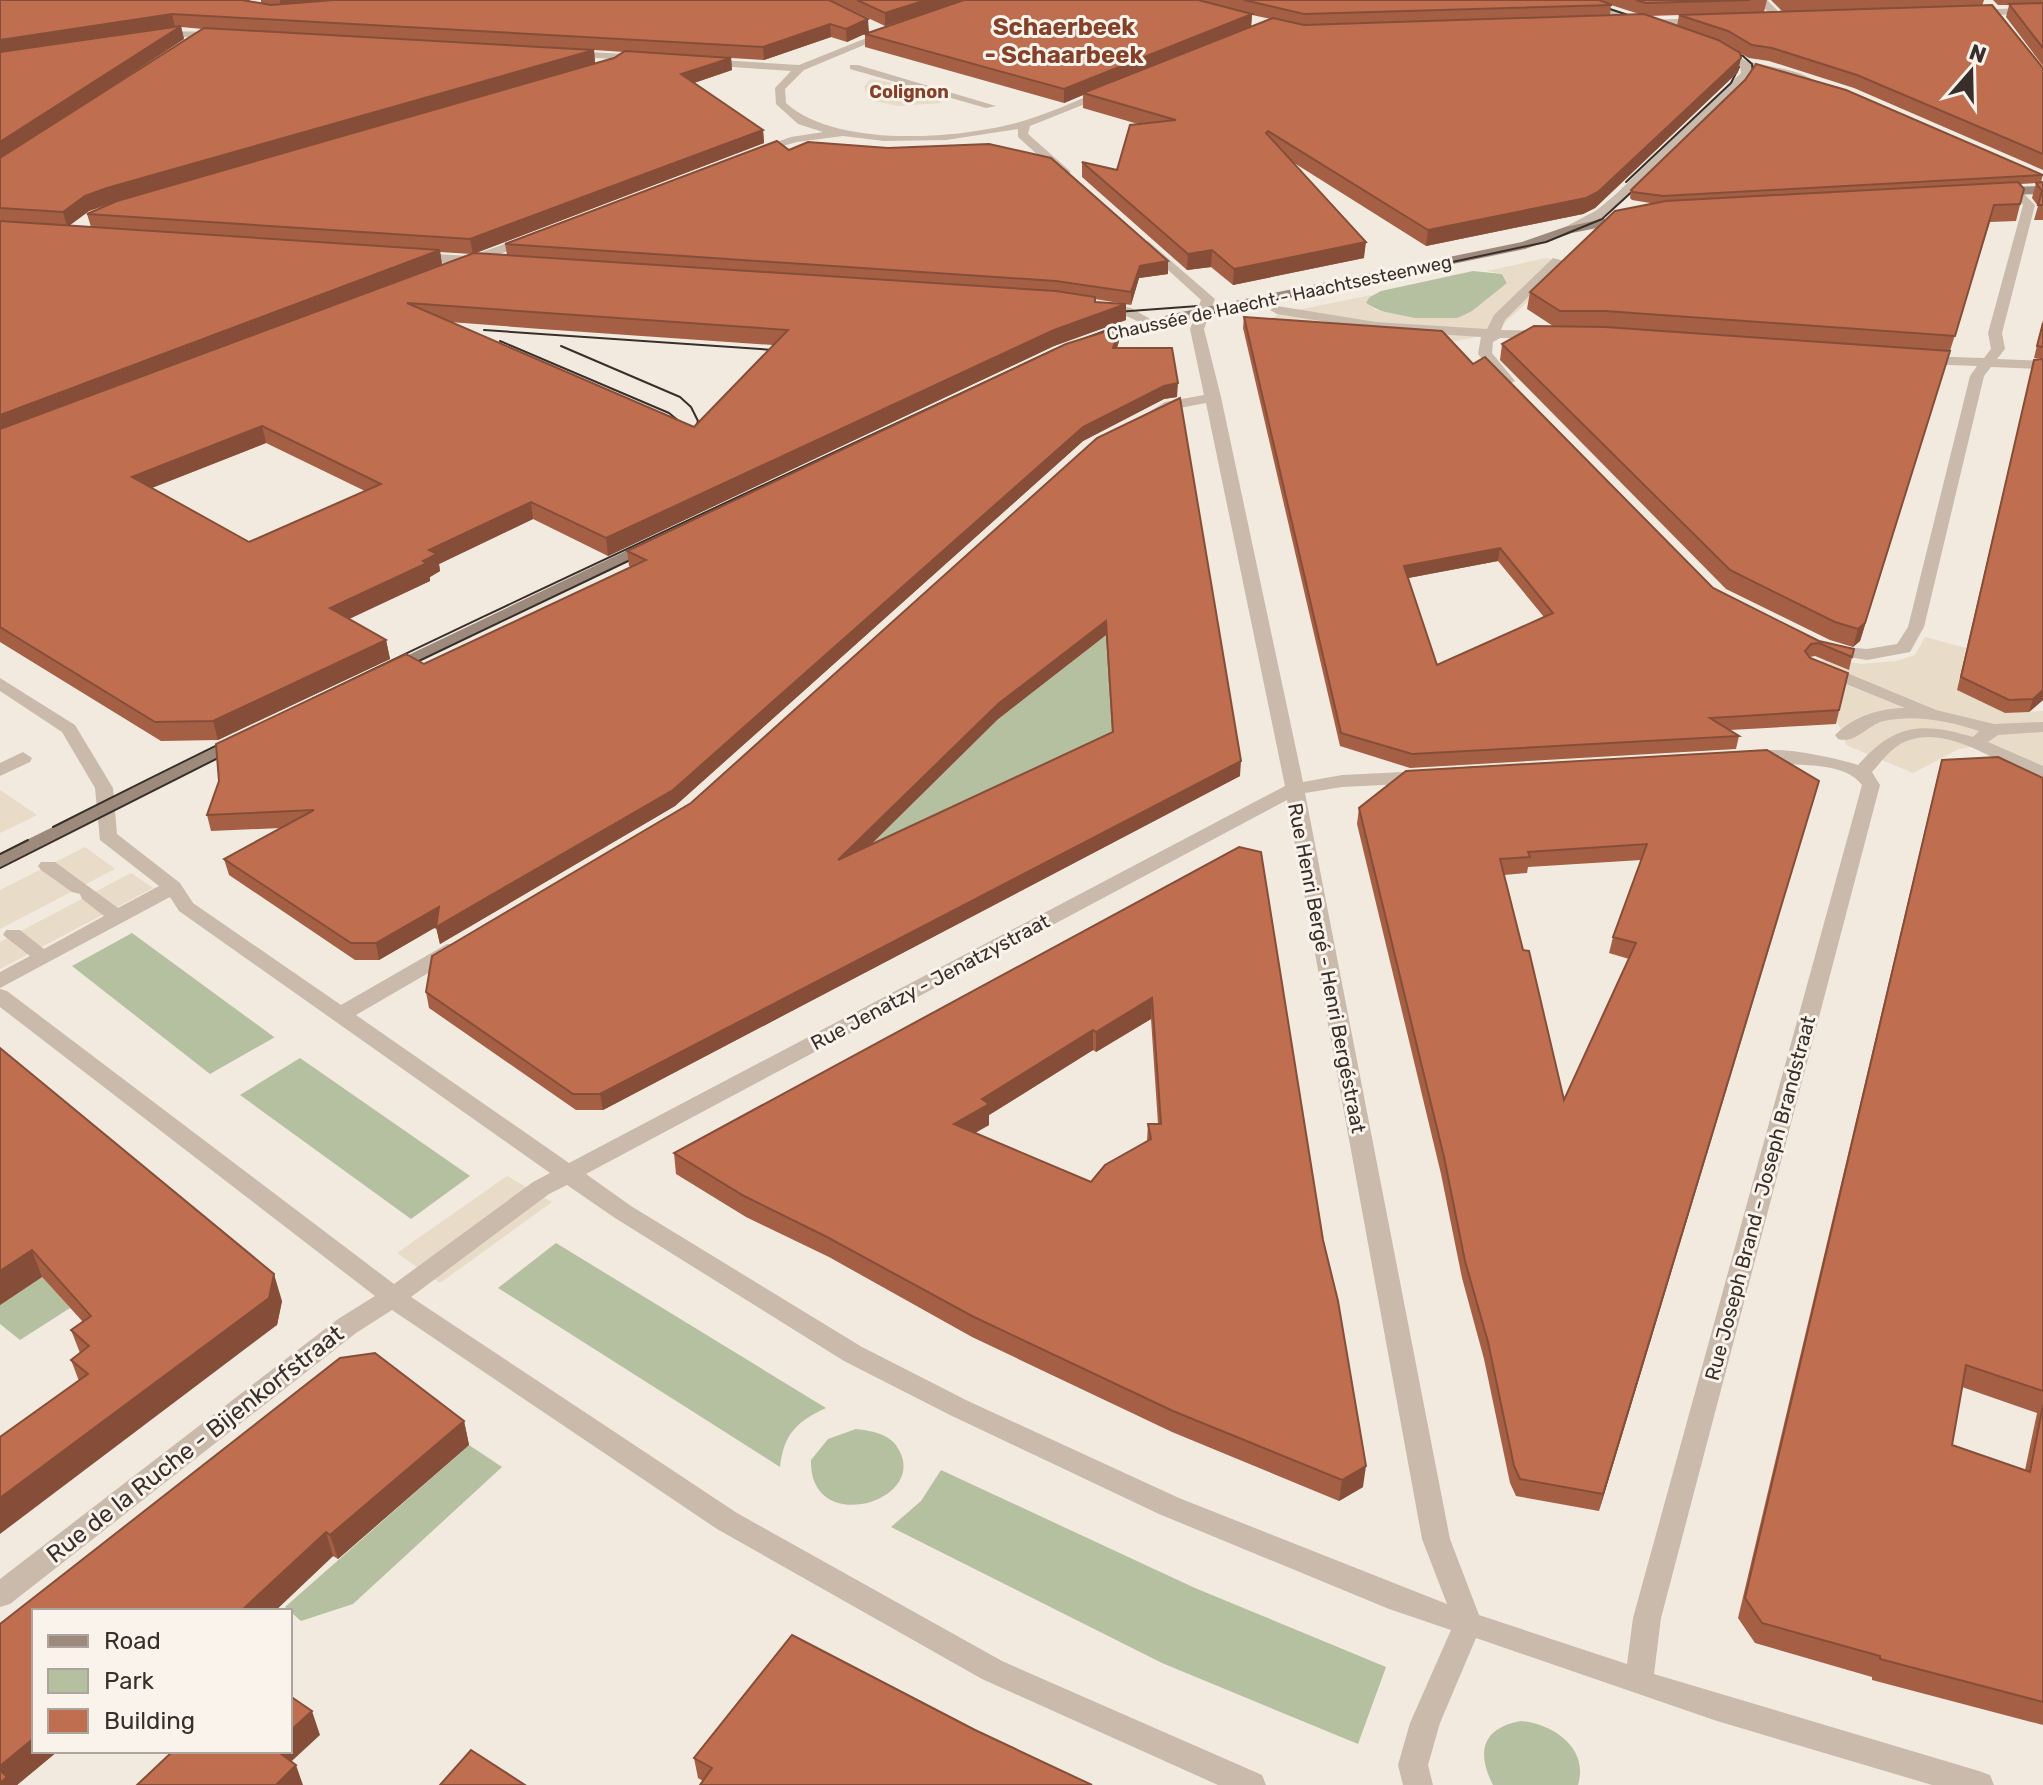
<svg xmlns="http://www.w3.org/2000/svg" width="2043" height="1785" font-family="Rubik,sans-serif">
<rect width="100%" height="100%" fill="#f2eadf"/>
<!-- green -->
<g fill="#b4c0a0">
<path d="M1473 271 1502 274 1507 283C1493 295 1478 311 1460 317 1435 326 1388 318 1366 303V299L1381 291Z"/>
<polygon points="1116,629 1112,729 1119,741 632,949 977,738 1017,700 1028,639"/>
<polygon points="132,933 274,1037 275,1037 210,1074 72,966"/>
<polygon points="300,1058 470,1176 411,1219 240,1095"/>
<path d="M556 1243 826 1408C796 1422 784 1434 780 1467L498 1288Z"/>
<polygon points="42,1277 70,1308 20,1340 0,1324 0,1305"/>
<path d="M856 1429C873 1431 891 1434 899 1450 928 1502 809 1537 811 1460L828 1439Z"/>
<polygon points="469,1445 502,1467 353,1604 301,1621 285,1607"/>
<polygon points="941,1470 1195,1588 1386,1667 1358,1744 1162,1663 891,1527 921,1501"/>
<path d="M1521 1721C1553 1724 1589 1748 1578 1785H1493C1476 1752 1482 1728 1521 1721Z"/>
</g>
<!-- plaza -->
<g fill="#e8dbc7">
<polygon points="871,79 920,87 942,103 897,106 870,100 864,87"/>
<polygon points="1546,258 1570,264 1492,334 1456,341 1261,327 1278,314 1371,295 1366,303 1376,310 1415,318 1458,318 1472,311 1507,283 1502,274 1487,271"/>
<polygon points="1925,637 1966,648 1957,690 2005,713 2043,711 2043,783 1971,747 1959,749 1913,773 1846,745 1844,735 1808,667 1827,658 1861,664 1896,661 1915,655"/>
<polygon points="0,790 37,815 0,833"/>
<polygon points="85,847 115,869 0,929 0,890"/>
<polygon points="131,873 153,888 0,969 0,942"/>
<polygon points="507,1176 552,1202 440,1283 397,1253"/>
</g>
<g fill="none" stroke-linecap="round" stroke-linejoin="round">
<!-- street -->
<g fill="#c9baac" fill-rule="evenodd">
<polygon points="1571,0 1586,0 1644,20 1705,18 1710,21 1705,24 1646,27"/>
<polygon points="1757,0 1767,0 1784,17 1784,21 1776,21"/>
<polygon points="2043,7 2043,13 1973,16 1968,13 1973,10"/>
<polygon points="157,31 221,32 226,35 221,38 153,36 153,32"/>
<path d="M884 31 893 33 804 70 785 89 786 103C837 149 960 139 1023 121 1050 113 1076 101 1102 90H1110V94L1030 126 1028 134 1070 171V177H1062L1018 137V129L946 140 884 141 843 136 797 142 751 155V151L791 137 823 132 798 124 776 104 775 88 791 71 704 65 699 62 704 59 799 65Z"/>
<path d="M1714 46C1728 45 1736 58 1748 61 1770 68 1796 68 1815 81L1810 84 1751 68V73L1741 86 1624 200C1609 212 1585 234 1565 233V227L1597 210 1616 194 1741 73 1740 65 1714 50Z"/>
<polygon points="569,51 645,55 650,58 645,61 565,56 565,52"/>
<polygon points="850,65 858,65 996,106 986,108 850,69"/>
<polygon points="2017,187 2035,205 2002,333 2005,349 1997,359 2043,361 2043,369 1991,367 1984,376 1924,627 1910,652 1867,660 1824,653 1821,649 1824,645 1867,649 1897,644 1908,627 1970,376 1977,366 1923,364 1916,360 1923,356 1984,358 1991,349 1988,333 2023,205 2011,191"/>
<polygon points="527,236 537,239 488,259 488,264 483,265 415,261 409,257 415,253 471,256"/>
<path d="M1148 241 1215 299 1204 329 1221 397 1303 782 1342 775 1424 771 1433 777 1424 783 1342 787 1305 793 1450 1539 1479 1615 1627 1664 1633 1618 1862 785C1839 752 1757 773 1742 757 1759 740 1836 758 1858 765 1895 723 1922 722 1973 737L1979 731C1949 721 1915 714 1884 721 1867 725 1856 744 1838 739L1835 735C1853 717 1879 708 1905 708L1817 672 1814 668 1817 664 1823 663 1936 710 1994 724 2043 722V732L1998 735 1988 742 2043 766V779C2001 768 1950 722 1904 742 1891 748 1881 762 1872 772L1880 785 1661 1618 1654 1674 1979 1771 1990 1775 1994 1785H1932L1717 1721 1476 1638 1440 1723 1428 1765 1433 1785H1403L1398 1765 1410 1723 1451 1630 1389 1609 1159 1514 950 1415 844 1361 615 1218 567 1185 549 1194 411 1297 737 1513 1002 1661 1262 1775 1266 1785H1218L982 1679 717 1529 392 1310 356 1333 10 1604 0 1607V1579L338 1319 375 1296 0 1007V989L7 991 394 1284 533 1182 550 1173 179 911 170 897 0 988V972L30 956 3 935 6 930H20L44 949 104 916 82 899 80 894 72 892 41 870 38 866 41 862H55L118 908 159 886 100 840 95 788 62 732 0 691V678L75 725 113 788 117 834 180 883 193 903 341 1005 447 944H461L464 949 461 954 356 1015 569 1163 1285 786 1206 403 1174 409 1156 416 1149 412 1165 402 1204 395 1190 329 1201 300 1144 248V242ZM1287 800 1422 1539 1447 1604 1179 1498 968 1401 862 1347 631 1206 586 1174Z"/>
<polygon points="1553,258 1564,261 1505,320 1501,330 1544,331 1549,332 1549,338 1500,338 1493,342 1492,353 1515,381 1508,385 1503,384 1478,354 1481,337 1376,330 1277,314 1270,310 1277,306 1376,322 1487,329 1494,315"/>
<polygon points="1102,302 1131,308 1157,323 1150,327 1122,314 1097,309 1097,303"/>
<polygon points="23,752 32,758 30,762 0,776 0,763"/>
</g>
<!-- secondary -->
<g fill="#9d8a7d" fill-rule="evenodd">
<polygon points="2043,186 2043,194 1999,195 1993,191 1999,187"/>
<polygon points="1628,214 1634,218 1632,221 1572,233 1525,249 1173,322 1094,342 1087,338 1172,314 1522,242 1565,227"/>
<polygon points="651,539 657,541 657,547 394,673 388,674 379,669"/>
<polygon points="240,735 246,736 249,740 246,744 0,867 0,853"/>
</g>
<!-- tram -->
<g stroke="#382f2a" stroke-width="2">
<polyline points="1583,0 1646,21"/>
<polyline points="1718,46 1743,56 1752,64 1753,74 1743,85"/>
<polyline points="1626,182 1731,83 1739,67 1723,53"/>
<polyline points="1103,313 1198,306"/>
<polyline points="484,330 789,351"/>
<polyline points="500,341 669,413 680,422 684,439"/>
<polyline points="1100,341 1152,326 1546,242 1602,219 1648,177"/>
<polyline points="561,346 680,397 691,407 698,421 690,441"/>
<polyline points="398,671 647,552"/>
<path d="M53 827C383 660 719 506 1054 350L1110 329"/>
<polyline points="0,854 28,840"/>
<polyline points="0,868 236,749"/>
</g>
</g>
<!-- wall -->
<g fill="#a45f45" fill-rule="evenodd">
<path d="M0 0H250L249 1 261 3V0H829L869 32 847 42 831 37 764 60 731 58 732 70 694 83 763 130 764 143 476 253 507 255 505 244 789 150 1168 261V274L1139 278 1131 305 1095 299V302L1126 320 1054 346 608 556 533 519 439 564 440 571 430 577V581L349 619 386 640 390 659 218 740 161 741 0 642ZM181 27 203 29 103 92 184 39ZM594 50 624 52 614 58 595 63ZM112 203 87 214 91 227 69 226 89 211ZM440 252 471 254 442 265ZM450 322 541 329 773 345 694 427ZM266 443 365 491 249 542 152 488Z"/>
<path d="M830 0H1767L1764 12H1783L1771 0H1984L1982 6 2043 68V170L1854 88 1769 61 1749 58 1740 53 1738 72 1595 208 1583 214 1426 246 1291 161 1364 258 1233 285 1211 267 1187 270 1082 177V162L1117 170 1138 124 1083 108V95L1064 103 865 47V34L932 11 885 26ZM1611 5 1639 14 1610 15ZM1252 15 1271 19 1251 27ZM1679 15 1677 26 1649 16Z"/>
<polygon points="1993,0 2043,0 2043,66 2006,17 2009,5 1998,5"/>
<polygon points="2043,175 2041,182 2043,182 2043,220 2034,220 2038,206 2032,198 2036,183 2020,184 2024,189 2016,221 1990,222 1860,641 1853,647 1830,640 1726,589 1500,360 1502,344 1553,326 1527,309 1530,292 1656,204 1632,200 1630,198 1631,190"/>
<path d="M1244 317 1473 364 1713 588 1819 641 1854 649 1849 670 1815 656 1810 657 1848 673 1836 724 1730 730 1739 736 1736 749 1410 768 1340 746 1243 328ZM1498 561 1544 617 1437 665 1408 578Z"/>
<polygon points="2043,320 2043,359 2034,358"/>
<polygon points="1120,327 1119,341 1117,348 1177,397 1164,399 1083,441 675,806 440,944 436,927 379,960 355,960 229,875 224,859 281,828 211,831 207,815 424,664 631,567 629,566 627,551"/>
<polygon points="2043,359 2043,700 2029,712 2005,713 1957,690 2031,372 2034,360"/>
<path d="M1097 438 1240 776 603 1110H576L429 1008 426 992 691 803ZM1106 635 1112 733 869 846 998 719Z"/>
<path d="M1942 760 2043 778V1725L1872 1680V1677L1755 1643 1738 1618 1937 779ZM1962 1387 2037 1413 2025 1470 1952 1445Z"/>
<path d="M1819 781 1599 1511 1516 1496 1510 1483 1484 1359 1462 1278 1441 1174 1357 824 1359 808ZM1641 860 1613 937 1609 953 1629 959 1564 1100 1523 950 1504 875 1527 873 1528 867Z"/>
<path d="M1239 847 1363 1487 1339 1501 1172 1432 972 1337 829 1257 746 1217 676 1174 674 1153ZM1151 1019 1158 1124H1148L1147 1141 1091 1182 975 1133 989 1125V1115L1093 1050 1096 1052Z"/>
<polygon points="0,1048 282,1301 277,1325 79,1381 71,1360 80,1353 71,1330 83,1322 42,1277 0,1305"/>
<polygon points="464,1421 469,1445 338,1559 333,1556 275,1611 34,1611 34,1751 58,1751 17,1785 0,1785 0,1624"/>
<polygon points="975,1730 703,1781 698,1778 694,1758"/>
</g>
<!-- shaded-wall -->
<g fill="#864e38">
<polygon points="280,0 349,0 281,8"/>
<polygon points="926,0 966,0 885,26 885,13"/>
<polygon points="172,14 175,27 0,54 0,40"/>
<polygon points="1252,14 1251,27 1083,93 1083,95 1064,103 1064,89"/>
<polygon points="868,19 869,32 847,42 846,29"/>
<polygon points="830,24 831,37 764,60 763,47"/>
<polygon points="181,26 184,39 0,159 0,142"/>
<polygon points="594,50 595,63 111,203 89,211 67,227 63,212 85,196 107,188"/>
<polygon points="731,58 732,70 682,87 681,74"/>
<polygon points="1741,58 1738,72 1595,208 1583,214 1426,246 1428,230"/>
<polygon points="763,130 764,143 473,254 470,239"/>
<polygon points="1366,242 1364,258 1233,285 1234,269"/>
<polygon points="440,250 442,265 0,434 0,415"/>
<polygon points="1212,250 1211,267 1187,270 1188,254"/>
<polygon points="1168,261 1168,274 1139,278 1131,305 1131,292 1140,266"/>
<polygon points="1126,304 1126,320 1054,346 608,556 606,538 1054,330"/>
<polygon points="1120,327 1119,341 1113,361 1113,348"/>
<polygon points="1950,351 1860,641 1853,647 1858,629"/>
<polygon points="1178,383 1177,397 1164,399 1083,441 675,806 440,944 436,927 379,960 376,943 1083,427 1164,386"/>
<polygon points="262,426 266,443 136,494 132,477"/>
<polygon points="531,502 533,519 439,564 440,571 430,577 430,581 334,626 330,608 423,561 429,550"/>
<polygon points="1500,548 1498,561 1403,579 1404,566"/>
<polygon points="1106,621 1106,635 998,719 839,876 838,860 998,704"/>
<polygon points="386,640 390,659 218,740 213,721"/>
<polygon points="2043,690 2043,700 2029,712 2033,699"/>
<polygon points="1241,761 1240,776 603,1110 600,1094"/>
<polygon points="1815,797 1599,1511 1603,1494"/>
<polygon points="1152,998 1151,1019 1096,1052 1096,1032"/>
<polygon points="1093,1030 1093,1050 989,1115 989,1125 955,1144 954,1124 982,1099"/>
<polygon points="32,1250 42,1277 0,1305 0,1271"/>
<polygon points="274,1274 282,1301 277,1325 0,1534 0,1498"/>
<polygon points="464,1421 469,1445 338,1559 330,1535"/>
<polygon points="1366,1466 1363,1487 1339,1501 1342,1480"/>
<polygon points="326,1532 333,1556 275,1611 241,1611"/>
<polygon points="312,1711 320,1735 281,1771 274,1751 290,1751 290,1731"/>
<polygon points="34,1738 34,1751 58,1751 17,1785 0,1785 0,1766"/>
<polygon points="296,1765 303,1785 276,1785"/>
</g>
<!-- building -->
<g fill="#bf6f50" stroke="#864e38" stroke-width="2" fill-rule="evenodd">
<polygon points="0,0 242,0 271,5 334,0 829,0 868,19 846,29 830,24 763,47 172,14 0,40"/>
<polygon points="857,0 926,0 885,13"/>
<polygon points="964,0 1198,0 1252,14 1064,89 865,34"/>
<polygon points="1244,0 1599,0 1612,5 1304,14"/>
<polygon points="1636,0 1750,0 1646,3"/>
<polygon points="2043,3 2043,48 2009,4"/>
<polygon points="1992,5 2043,68 2043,154 1857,75 1772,48 1752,45 1728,31 1679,15"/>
<polygon points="1644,14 1718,40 1740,53 1741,58 1598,192 1586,198 1428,230 1268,131 1266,133 1366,242 1234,269 1212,250 1188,254 1082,162 1117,170 1130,125 1176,120 1083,93 1273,18 1304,25"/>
<polygon points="181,26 0,142 0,52"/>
<polygon points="204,28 594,50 107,188 85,196 63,212 0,208 0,158"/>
<polygon points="625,51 731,58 681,74 763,130 470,239 87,214 117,201 614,58"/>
<polygon points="1756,64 1846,90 2043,175 1663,196 1633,192 1631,190 1745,80"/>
<polygon points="777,141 789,150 808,142 888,148 989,144 1051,158 1168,261 1140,266 1131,292 1056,281 505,244"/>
<polygon points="2018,182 2024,189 2020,204 1994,205 1955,336 1605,311 1560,311 1530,292 1615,211 1666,201"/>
<polygon points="2043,182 2043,205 2038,205 2042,191 2036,183"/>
<polygon points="0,221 440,250 0,415"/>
<path d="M474 253 1056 291 1095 297V302L1126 304 1054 330 606 538 531 502 429 550 437 554 423 561 427 563 330 608 386 640 213 721 155 722 0 627V429ZM407 303 788 330 694 427ZM262 426 381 484 249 542 132 477Z"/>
<path d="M1244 317 1442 331 1473 364 1485 357 1713 588 1819 641 1854 649 1852 657 1819 643 1811 644 1805 651 1810 658 1848 673 1839 710 1710 718 1739 736 1412 754 1341 733ZM1500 548 1553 613 1437 665 1404 566Z"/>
<polygon points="2043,323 2043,347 2037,346"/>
<polygon points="1534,326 1605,327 1950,351 1865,623 1858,629 1835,622 1730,570 1502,344"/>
<polygon points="1120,327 1113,348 1172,348 1178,383 1164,386 1083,427 673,790 436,927 439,907 376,943 351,943 224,859 314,810 207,815 219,781 216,744 406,654 424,664 646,560 627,551 1066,344"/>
<polygon points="2043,359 2043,690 2033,699 2009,700 1961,677 2034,360"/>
<path d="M1180 398 1241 761 600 1094H573L426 992 432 956 691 803 1097 438ZM1106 621 1113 732 838 860 998 704Z"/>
<path d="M1767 750 1819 781 1603 1494 1520 1479 1514 1466 1488 1342 1465 1261 1444 1157 1359 808 1406 771ZM1647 844 1613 937 1636 943 1564 1100 1529 951 1523 950 1500 859 1530 857 1528 852Z"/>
<polygon points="1998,757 2043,778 2043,1391 1966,1365 1952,1445 2030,1472 2043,1405 2043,1702 1880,1659 1880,1656 1762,1623 1745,1598 1942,760"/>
<path d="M1239 847 1261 852 1323 1240 1338 1301 1366 1466 1342 1480 1173 1411 972 1316 827 1237 744 1196 674 1153ZM1152 998 1161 1124H1148L1151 1139 1105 1165 1091 1182 954 1124 989 1104 982 1099 1093 1030 1096 1032Z"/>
<polygon points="0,1048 274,1274 269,1298 0,1498 0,1437 88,1374 71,1360 89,1346 71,1330 91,1316 32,1250 0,1271"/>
<polygon points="375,1353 464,1421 330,1535 326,1532 241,1611 34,1611 34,1738 0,1766 0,1624 340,1358"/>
<polygon points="792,1635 975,1730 1092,1785 700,1785 712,1768 694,1758"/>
<polygon points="290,1696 312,1711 290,1731"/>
<polygon points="471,1750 525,1785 440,1785"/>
<polygon points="173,1751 277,1751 296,1765 276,1785 137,1785"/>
<polygon points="0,1770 7,1777 0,1783"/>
</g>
<g text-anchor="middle" stroke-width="6" stroke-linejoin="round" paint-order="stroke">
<!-- far-neighbourhood labels -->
<g font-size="18" font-weight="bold" fill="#824128" stroke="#f9f3ec">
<text x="909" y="98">Colignon</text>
</g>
<!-- far-street labels -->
<g font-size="18" fill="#382f2a" stroke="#f9f3ec">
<text transform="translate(1279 298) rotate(-12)" y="6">Chaussée de Haecht - Haachtsesteenweg</text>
</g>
<!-- street labels -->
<g font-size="20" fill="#382f2a" stroke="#f9f3ec">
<text transform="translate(1327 968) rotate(79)" y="7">Rue Henri Bergé - Henri Bergéstraat</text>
<text transform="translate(930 982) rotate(-28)" y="7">Rue Jenatzy - Jenatzystraat</text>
<text transform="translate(1760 1198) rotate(-75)" y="7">Rue Joseph Brand - Joseph Brandstraat</text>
</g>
<!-- far-district labels -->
<g font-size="24" font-weight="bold" fill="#824128" stroke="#f9f3ec">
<text x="1064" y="35">Schaerbeek<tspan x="1064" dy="28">- Schaarbeek</tspan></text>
</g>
<!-- near-street labels -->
<g font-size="24" fill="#382f2a" stroke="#f9f3ec">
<text transform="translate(195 1444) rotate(-38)" y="8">Rue de la Ruche - Bijenkorfstraat</text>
</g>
</g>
<!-- legend -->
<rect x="32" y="1609" width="260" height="144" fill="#f9f3ec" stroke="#aca59e" stroke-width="2"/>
<rect x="48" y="1635" width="40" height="12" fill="#9d8a7d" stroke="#aca59e" stroke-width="2"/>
<text x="104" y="1649" font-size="24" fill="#382f2a">Road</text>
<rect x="48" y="1669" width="40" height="24" fill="#b4c0a0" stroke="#aca59e" stroke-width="2"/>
<text x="104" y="1689" font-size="24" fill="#382f2a">Park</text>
<rect x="48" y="1709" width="40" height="24" fill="#bf6f50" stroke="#aca59e" stroke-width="2"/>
<text x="104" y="1729" font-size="24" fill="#382f2a">Building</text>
<!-- north arrow -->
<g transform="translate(1971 72) rotate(20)" stroke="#f9f3ec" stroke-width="6" paint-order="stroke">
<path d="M0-6L14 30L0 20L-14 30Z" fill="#382f2a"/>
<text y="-12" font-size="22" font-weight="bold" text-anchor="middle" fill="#382f2a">N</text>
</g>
</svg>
